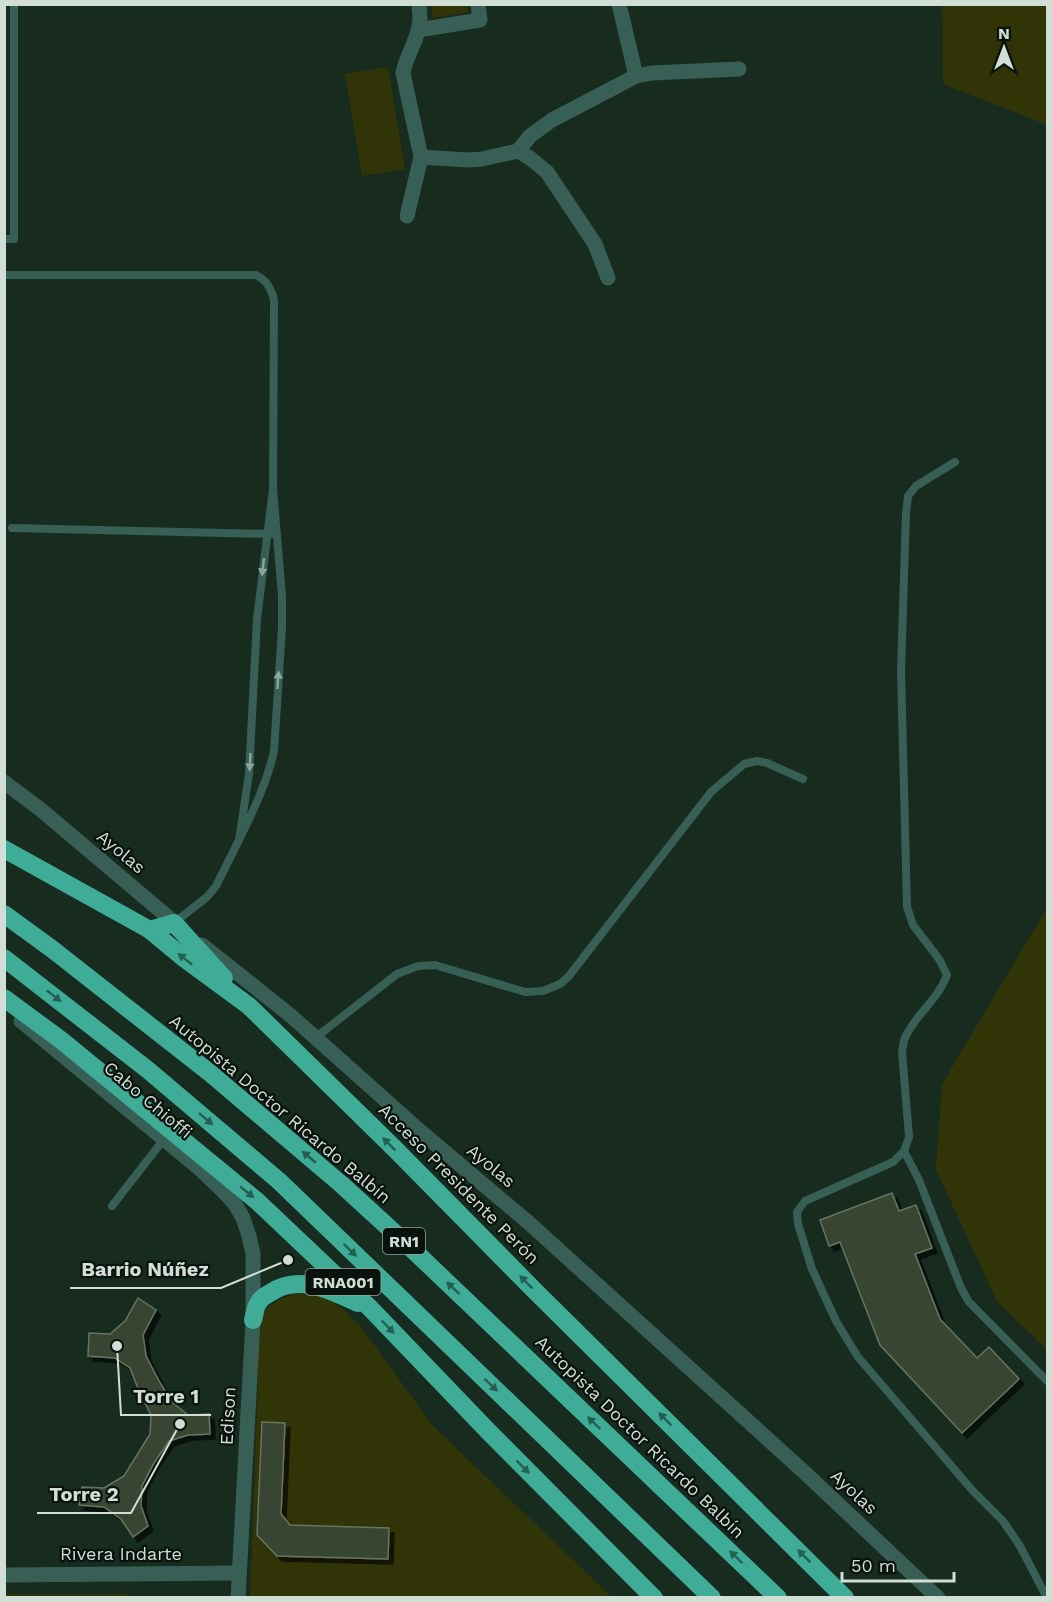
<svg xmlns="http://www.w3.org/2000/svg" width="1052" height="1602" font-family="'Work Sans',sans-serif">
<defs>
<filter id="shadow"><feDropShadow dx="5" dy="5" stdDeviation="0" flood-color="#0009"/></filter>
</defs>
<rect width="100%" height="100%" fill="#172b1f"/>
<!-- green -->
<g fill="#303407">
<polygon points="431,5 467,5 468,12 433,18"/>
<polygon points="942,5 1047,5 1047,125 943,84"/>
<polygon points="388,67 405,169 362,176 345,74"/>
<polygon points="1047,908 1047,1350 997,1301 936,1170 942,1084"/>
<polygon points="296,1293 309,1294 328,1298 344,1310 359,1325 376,1347 432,1425 612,1597 250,1598 258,1379 257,1329 264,1312 271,1305 282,1298"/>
<polygon points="5,1594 126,1594 126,1597 5,1598"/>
</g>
<!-- building -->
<g fill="#384431" stroke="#65745f" stroke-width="1.5" filter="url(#shadow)">
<polygon points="892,1193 899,1211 916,1205 932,1248 915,1254 940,1319 977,1358 989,1347 1019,1379 962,1433 880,1345 840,1242 829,1246 820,1220"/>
<polygon points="138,1298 156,1310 143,1335 146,1356 159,1381 172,1402 188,1415 209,1414 210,1434 188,1435 169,1441 154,1463 142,1486 141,1506 148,1526 133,1537 121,1519 104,1507 79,1505 82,1487 104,1488 124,1476 150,1434 151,1415 139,1391 130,1368 115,1358 88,1356 89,1333 110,1334 125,1321"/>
<polygon points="262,1422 285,1423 281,1514 290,1525 389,1528 388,1559 277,1556 257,1535"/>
</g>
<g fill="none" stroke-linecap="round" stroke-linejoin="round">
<!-- lane -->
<g stroke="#385f56" stroke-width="8">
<polyline points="4,239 14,239 14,4"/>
<path d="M4 275H256C267 281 271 288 274 300L273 489 282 596V628L274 751C267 783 253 811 239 840L249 774 257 619 273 489"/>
<path d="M955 462 916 486 908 496 906 513 901 671 907 907 913 925 939 959 947 975C938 1000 914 1016 905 1038 903 1043 903 1048 902 1052L909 1137 904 1151 893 1162 805 1201 797 1212 798 1224 812 1269 836 1321 858 1357 973 1491 1003 1521 1020 1546 1047 1598"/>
<polyline points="12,528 272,534"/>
<polyline points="175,922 207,897 216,886 239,840"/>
<polyline points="315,1038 397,974 418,966 435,965 525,992 543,991 560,984 569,976 711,792 744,764 757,761 767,763 803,779"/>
<polyline points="904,1151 919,1180 961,1288 969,1302 1048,1382"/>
<polyline points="112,1206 164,1139"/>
</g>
<!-- street -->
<g stroke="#385f56" stroke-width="15">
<path d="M419 4C419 9 420 15 420 20 419 39 406 55 403 73L421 157 468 160 482 159 518 151 530 158 547 172 595 244 608 278"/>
<polyline points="418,30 480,20 478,4"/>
<polyline points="636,76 652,73 739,69"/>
<polyline points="518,151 530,136 552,120 636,76 619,4"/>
<polyline points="407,216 421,157"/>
<polyline points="4,782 40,809 181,928"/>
<polyline points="202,945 290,1015 420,1131 529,1223 803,1471 938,1598"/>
<polyline points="21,1021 200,1169 221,1189 235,1204 243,1218 249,1236 253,1254 253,1320 238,1598"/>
<polyline points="4,1575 239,1573"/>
</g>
<!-- highway -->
<g stroke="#3eac97" stroke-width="18">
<polyline points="4,849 150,930 185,959 249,1006 394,1148 534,1290 845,1598"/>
<polyline points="4,914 52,949 210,1073 341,1184 411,1248 778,1598"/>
<polyline points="150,930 174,923 224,978"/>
<polyline points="4,958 148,1070 279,1181 712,1598"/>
<polyline points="4,998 61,1040 257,1201 370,1308 487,1430 654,1598"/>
<path d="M253 1320C255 1314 255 1306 259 1302 261 1298 266 1295 270 1293 299 1273 330 1291 358 1303"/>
</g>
</g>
<!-- one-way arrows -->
<defs><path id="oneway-solid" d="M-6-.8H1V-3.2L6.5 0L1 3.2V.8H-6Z" transform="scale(1.5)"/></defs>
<g fill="#8ca59c">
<use href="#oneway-solid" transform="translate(263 567) rotate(97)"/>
<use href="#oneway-solid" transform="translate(278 680) rotate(-86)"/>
<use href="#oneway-solid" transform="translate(250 762) rotate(93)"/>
</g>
<g fill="#245f52">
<use href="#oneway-solid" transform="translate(185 959) rotate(-142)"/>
<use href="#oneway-solid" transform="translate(54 996) rotate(38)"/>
<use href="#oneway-solid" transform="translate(206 1119) rotate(40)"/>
<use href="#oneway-solid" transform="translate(389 1144) rotate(-135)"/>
<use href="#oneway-solid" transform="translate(309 1157) rotate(-140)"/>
<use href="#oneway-solid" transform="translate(247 1192) rotate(39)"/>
<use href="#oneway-solid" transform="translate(350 1250) rotate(44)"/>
<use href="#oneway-solid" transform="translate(526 1282) rotate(-135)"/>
<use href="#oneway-solid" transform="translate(453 1288) rotate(-136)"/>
<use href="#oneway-solid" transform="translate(388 1327) rotate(46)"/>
<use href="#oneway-solid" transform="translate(491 1385) rotate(44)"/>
<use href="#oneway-solid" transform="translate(665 1419) rotate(-135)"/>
<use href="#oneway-solid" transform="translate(594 1423) rotate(-136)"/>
<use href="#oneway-solid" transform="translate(523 1467) rotate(45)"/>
<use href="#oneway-solid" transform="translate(804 1556) rotate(-135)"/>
<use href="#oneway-solid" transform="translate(736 1557) rotate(-136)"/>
</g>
<g text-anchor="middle" stroke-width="4.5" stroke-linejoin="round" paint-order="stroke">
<!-- shield labels -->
<g fill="#09120c" stroke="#95a199" stroke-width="1.5">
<rect x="383" y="1228" width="42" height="26" rx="4.5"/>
<rect x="305.5" y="1269" width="75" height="26" rx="4.5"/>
</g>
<g font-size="16" font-weight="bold" fill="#d1ded5">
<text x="404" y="1247">RN1</text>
<text x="343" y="1288">RNA001</text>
</g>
<!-- street labels -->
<g font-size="18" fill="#d1ded5" stroke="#09120c">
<text transform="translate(121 852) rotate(40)" y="6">Ayolas</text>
<text transform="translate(148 1100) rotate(40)" y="6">Cabo Chioffi</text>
<text transform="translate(280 1109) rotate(40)" y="6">Autopista Doctor Ricardo Balbín</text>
<text transform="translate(491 1166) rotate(40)" y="6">Ayolas</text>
<text transform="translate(459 1184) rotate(45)" y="6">Acceso Presidente Perón</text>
<text transform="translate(228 1416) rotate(-87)" y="6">Edison</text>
<text transform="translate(640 1437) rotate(44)" y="6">Autopista Doctor Ricardo Balbín</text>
<text transform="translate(854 1492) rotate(43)" y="6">Ayolas</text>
<text x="121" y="1560">Rivera Indarte</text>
</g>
</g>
<!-- callouts -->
<path fill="none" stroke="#d1ded5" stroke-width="2" d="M288 1260L221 1288H70M117 1346L121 1415H211M180 1424L131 1513H37"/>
<g fill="#d1ded5" stroke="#09120c" stroke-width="2">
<circle cx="288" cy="1260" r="6"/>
<circle cx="117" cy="1346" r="6"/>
<circle cx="180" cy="1424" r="6"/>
</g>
<g font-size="20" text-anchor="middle" font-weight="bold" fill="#d1ded5" stroke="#09120c" stroke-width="4.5" stroke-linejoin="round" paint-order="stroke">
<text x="145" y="1276">Barrio Núñez</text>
<text x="166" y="1403">Torre 1</text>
<text x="84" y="1501">Torre 2</text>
</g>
<!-- border -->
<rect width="1052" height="1602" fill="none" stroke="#d1ded5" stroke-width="12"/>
<!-- north arrow -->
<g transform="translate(1004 48)" stroke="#09120c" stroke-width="4.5" paint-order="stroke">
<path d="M0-4.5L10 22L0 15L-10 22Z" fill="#d1ded5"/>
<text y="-9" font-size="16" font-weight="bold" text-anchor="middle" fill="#d1ded5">N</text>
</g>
<!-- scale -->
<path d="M842 1572v9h112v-9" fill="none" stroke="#d1ded5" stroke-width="3"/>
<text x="851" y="1572" font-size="18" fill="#d1ded5" stroke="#09120c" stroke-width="4.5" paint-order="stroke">50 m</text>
</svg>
